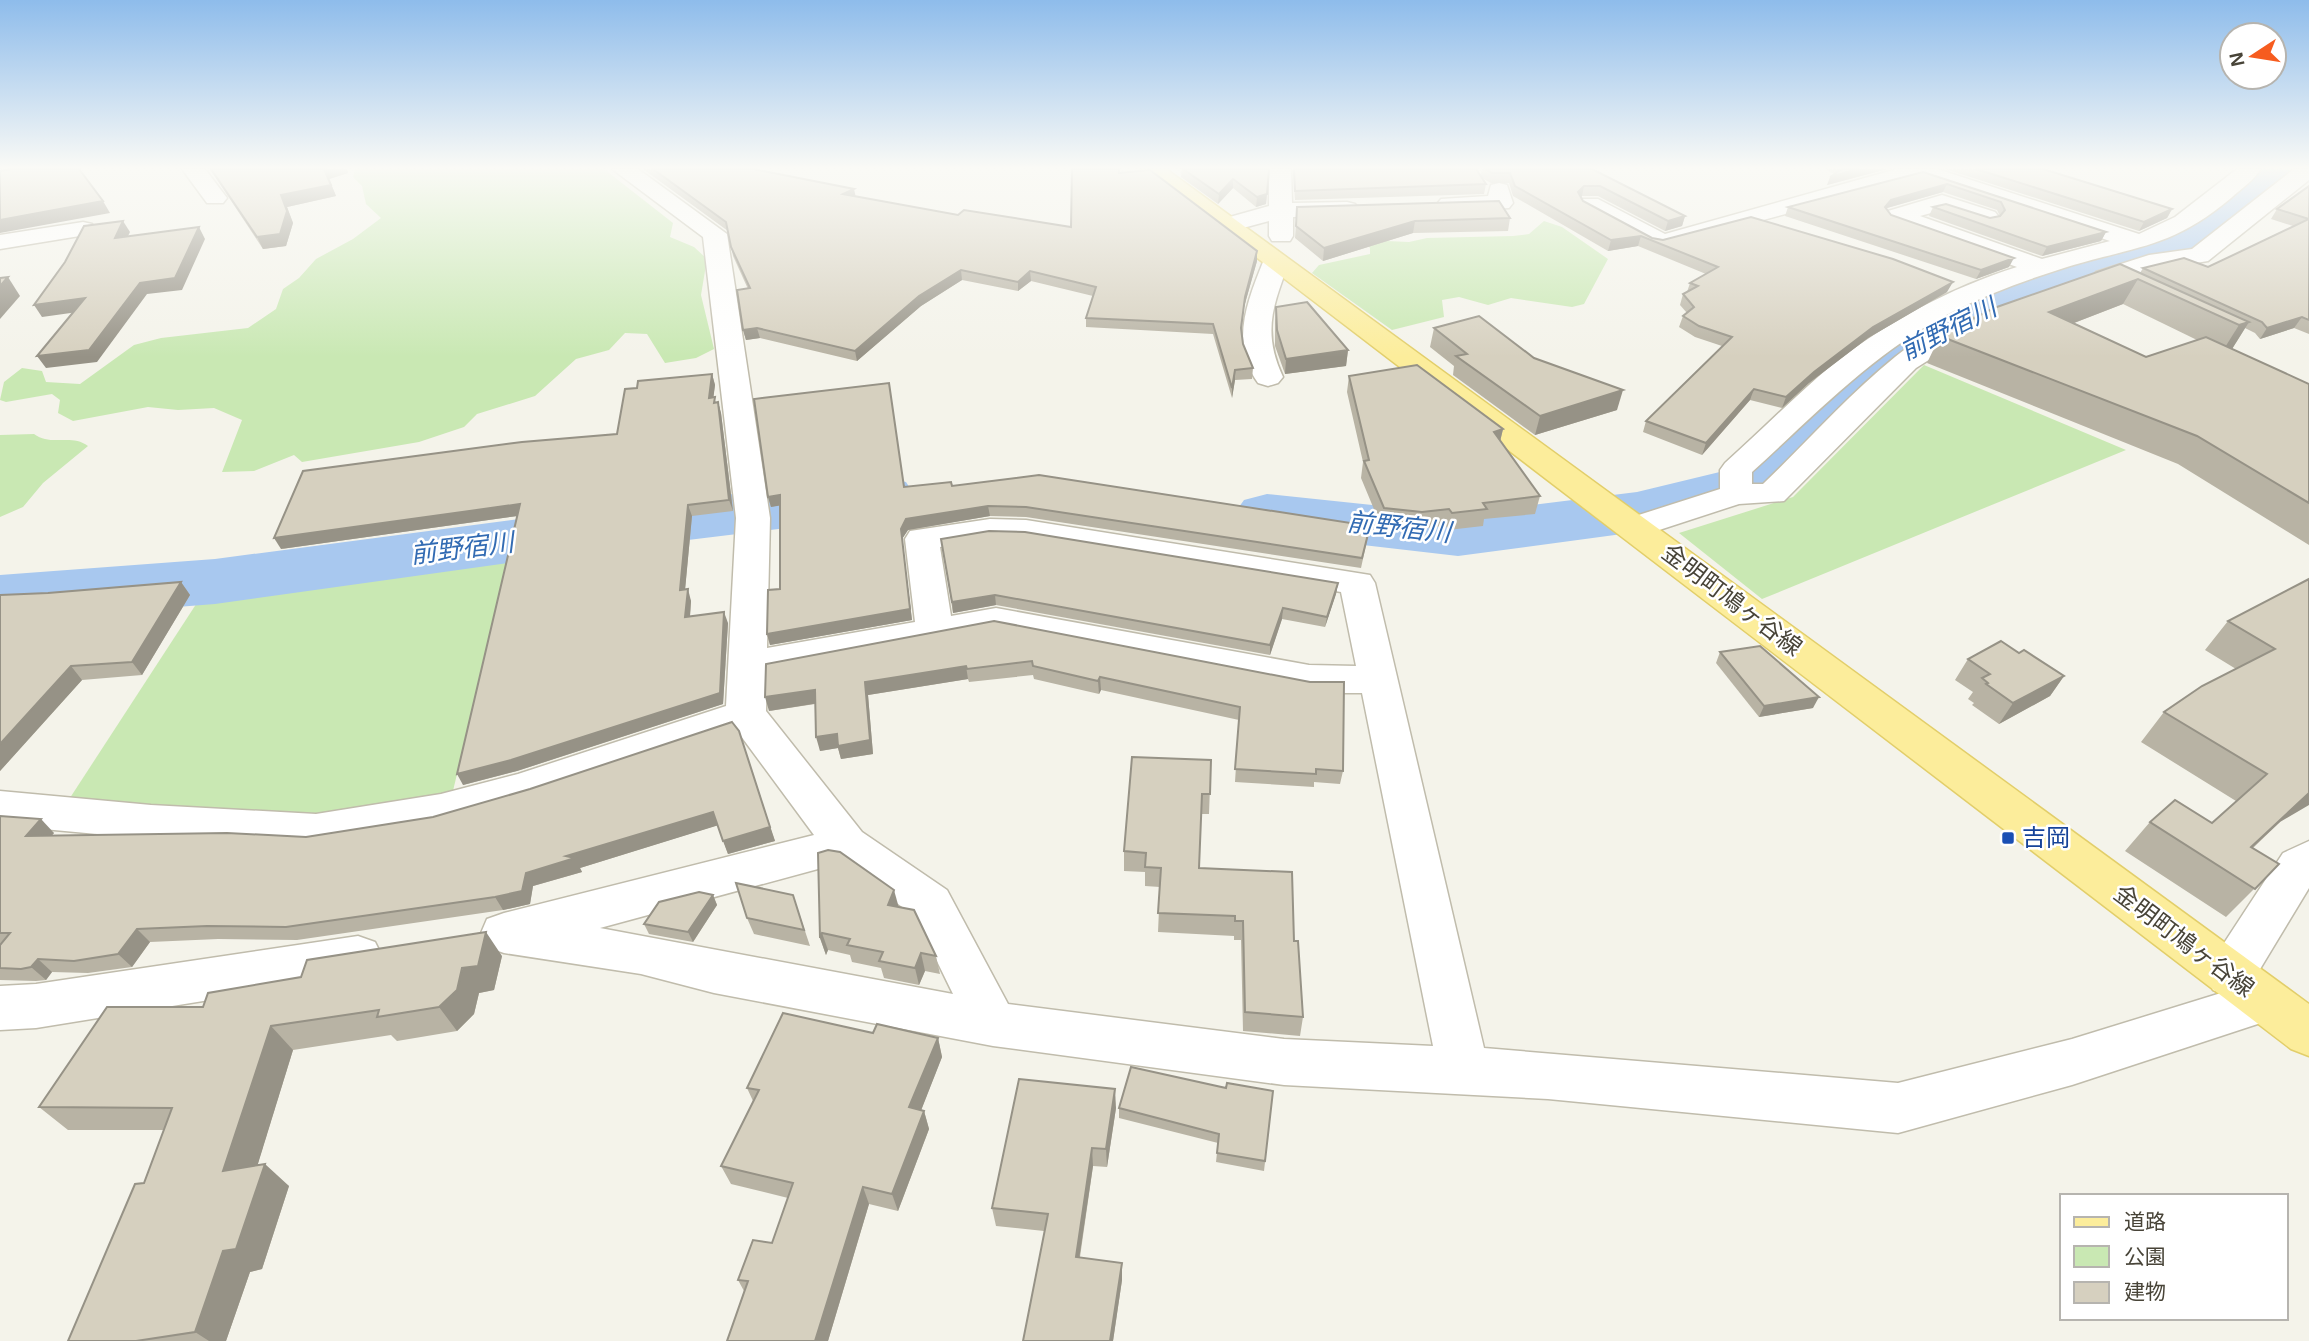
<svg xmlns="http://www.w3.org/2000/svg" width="2309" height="1341" font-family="Helvetica,'Noto Sans JP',sans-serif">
<rect width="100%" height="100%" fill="#f4f3ea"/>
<!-- green -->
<g fill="#c9e8b3">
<polygon points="355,169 604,169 673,223 670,237 694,247 707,259 701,295 714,349 696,358 665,363 647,334 625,333 609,350 576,359 535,396 477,414 464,427 419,442 302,462 294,455 254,471 222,472 242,420 214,408 178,410 148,407 73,421 58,413 60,400 52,394 6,402 0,400 4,382 22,368 42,371 46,382 80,384 134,345 161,338 248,328 276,309 283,289 299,278 316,259 353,239 381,218 366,204 362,186 353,177"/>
<polygon points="1544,221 1562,227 1608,259 1584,304 1572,307 1511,298 1488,305 1459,297 1442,300 1444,317 1392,330 1312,273 1319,265 1370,254 1370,248 1364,240 1409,242 1427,238 1513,236 1529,234"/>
<polygon points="1924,365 2126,450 1762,599 1679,533 1793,497"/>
<path d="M34 434C52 447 71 433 88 446L43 483 23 507 0 517V435Z"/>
<polygon points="513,540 452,795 335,816 66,804 204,592 215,582"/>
</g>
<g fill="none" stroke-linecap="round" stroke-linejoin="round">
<!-- river -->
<g fill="#a8c8ef" fill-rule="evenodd">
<polygon points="2262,169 2309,170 2281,201 2195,257 2130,271 2063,293 2023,308 1924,357 1772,496 1637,532 1458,556 1267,534 1244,528 1234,514 1244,500 1267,494 1458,514 1637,492 1728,470 1886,333 1987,286 2027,271 2102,247 2163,235 2249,181"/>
<polygon points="883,477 906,482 915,496 906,510 844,521 573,554 215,604 0,621 0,575 215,559 573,512"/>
</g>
<defs>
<g id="minor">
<polygon points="182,169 205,169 227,198 223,203 207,203"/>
<path d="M612 169H638L727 234 770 518 767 648 915 622 905 539 910 531 990 519 1026 520 1370 575 1375 583 1484 1048 1898 1083 2072 1039 2221 993 2213 990 2206 975 2213 960 2283 853 2309 841V888L2251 984 2265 979 2282 986 2290 1001 2282 1016 2072 1085 1898 1133 1548 1099 1284 1085 993 1046 714 993 641 974 504 953 487 947 481 933 487 919 504 913 814 835 738 732 536 800 441 828 316 848 151 839 0 825V791L151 805 316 814 441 794 518 774 726 706 736 518 703 237ZM990 539 1026 540 1341 592 1356 666 1309 665 996 608 951 616 940 547ZM996 632 1309 693H1362L1433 1046 1284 1039 1008 1004 947 890 862 832 766 711 767 675ZM840 863 915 916 953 994 600 928Z"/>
<polygon points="1269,169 1291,169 1292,203 1347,202 1355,204 1359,209 1355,214 1347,216 1293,217 1293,236 1290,241 1272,241 1269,236 1269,221 1228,232 1219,230 1216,225 1219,220 1269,206"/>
<path d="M1897 169H1937L2139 234 2175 217 2237 169H2261C2254 180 2241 189 2231 198 2172 248 2136 246 2067 267 2029 279 1990 293 1954 311 1875 351 1817 413 1752 472V484H1763C1807 442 1848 395 1895 357 1914 341 1970 311 1993 317L1997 323 1993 329 1943 351 1916 368 1784 501 1739 504 1647 534 1635 537 1623 534 1618 527 1623 520 1720 489V470L1725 463C1761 431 1795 396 1832 365 1887 322 1950 288 2017 267L1888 221 1884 216 1888 211 1942 195 1995 212 1999 217 1995 222 1987 224 1942 210 1920 216 2042 259 2110 241 1919 178 1659 248 1582 209 1578 204 1582 199H1598L1665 234Z"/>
<polygon points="2294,169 2309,169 2309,180 2208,261 2153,270 2105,286 2096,284 2092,278 2096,272 2149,255 2192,249"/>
<polygon points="1499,183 1507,185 1513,203 1509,208 1449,211 1441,209 1437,204 1441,199 1488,196 1491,185"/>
<polygon points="83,222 92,224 95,229 92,234 0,249 0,235"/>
<path d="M1276 254 1285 257 1289 262C1273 306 1262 332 1283 377L1278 383 1268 386 1258 383C1230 344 1247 302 1263 262L1267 257Z"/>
<polygon points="358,936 375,942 382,956 375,970 358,976 36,1028 0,1030 0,986 36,984"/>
</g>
<polygon id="major" points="1141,169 1166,169 2309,1004 2309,1056 2291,1049"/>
</defs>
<!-- minor casing -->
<use href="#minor" stroke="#c0bcac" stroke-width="3"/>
<!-- major casing -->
<use href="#major" stroke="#e2ce6a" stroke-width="3"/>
<!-- minor -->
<use href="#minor" fill="#fff" fill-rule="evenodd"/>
<!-- major -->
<use href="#major" fill="#fced9b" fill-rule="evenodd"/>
</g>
<!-- wall -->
<g fill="#b8b3a4" fill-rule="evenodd">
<polygon points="210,169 347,169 348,173 329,179 336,196 287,207 293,223 286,246 263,249"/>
<polygon points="643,169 753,169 855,196 958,215 1071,227 1119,173 1257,251 1257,261 1244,307 1241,331 1243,344 1253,368 1252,379 1235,380 1232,398 1213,334 1086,327 1086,318 1093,296 1031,281 1018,291 962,280 921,306 857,361 760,338 746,340 743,330 748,289 733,256 728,231"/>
<polygon points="1182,169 1269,169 1266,204 1256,207 1233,188 1218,204 1181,177"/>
<polygon points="1293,169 1476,169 1481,175 1482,169 1592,169 1685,216 1682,226 1665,231 1598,196 1582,196 1581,197 1583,201 1652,238 1947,292 1868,338 1809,383 1782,408 1750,400 1702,455 1643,432 1646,421 1722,346 1695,337 1679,327 1683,316 1687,313 1680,305 1683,294 1687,292 1690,283 1706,274 1638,246 1608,251 1513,196 1509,183 1491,183 1482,178 1486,184 1484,194 1295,200"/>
<polygon points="1826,169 1887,169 1827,185 1834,174"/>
<polygon points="1945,169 2043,169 2172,209 2167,218 2139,231"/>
<polygon points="1923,172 2106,232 2101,241 2042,256 1929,216 1933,207 1990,218 2000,216 1997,210 1943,192 1887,208 1891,215 2009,267 1976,279 1785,216 1788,207"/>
<path d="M2309 186V334L2294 328 2260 339 2255 333 2245 328 2232 349 2309 384V545L2178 464 1927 363 1940 336 2140 273 2143 268 2208 267 2293 226 2271 219 2277 209ZM2123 304 2197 340 2146 357 2074 323Z"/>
<polygon points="1297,207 1510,218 1508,231 1413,233 1323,261 1295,238"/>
<polygon points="1276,307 1348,350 1346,366 1285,374 1275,346 1275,322"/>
<polygon points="1434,328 1534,358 1617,410 1535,435 1453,375 1454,366 1430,347"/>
<polygon points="712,374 715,385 713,398 716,402 718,402 721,413 733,511 692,516 685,589 691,601 690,617 728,623 723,704 517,771 463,785 517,516 281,549 617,434 637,388"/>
<polygon points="1349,376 1503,429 1500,441 1540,496 1535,514 1484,519 1483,526 1448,530 1446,526 1418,529 1381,526 1361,478 1363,462 1347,392"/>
<polygon points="952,486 1368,536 1361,568 1026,517 990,516 908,530 902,539 912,620 770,645 767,634 780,589 780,505 771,507 768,497 904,487"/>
<polygon points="941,539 1338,583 1336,594 1325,627 1282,619 1270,655 996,605 953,613"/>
<polygon points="2309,579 2280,822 2253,848 2279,864 2226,917 2125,851 2150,822 2212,823 2236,801 2141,742 2164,712 2236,669 2205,650 2228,621"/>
<polygon points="181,582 190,595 142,675 82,680 0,771 0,595 48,593"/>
<polygon points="994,621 1310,682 1343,771 1340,784 1314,782 1314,787 1235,782 1239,720 1101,690 1099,694 1034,679 1033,675 969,682 968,679 868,695 873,754 841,759 838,748 820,751 815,704 769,711"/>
<polygon points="1720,652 1813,708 1759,717 1716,663"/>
<polygon points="2019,653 2064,676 2050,696 1999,724 1972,705 1974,703 1968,699 1973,692 1955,680 1968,659"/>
<polygon points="732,722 775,841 728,854 718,825 580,868 582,872 533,886 530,904 503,910 297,940 218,939 150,942 132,967 88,973 52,972 46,980 36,981 0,980 0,816 54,833 52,835 306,837 433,817 530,789"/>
<polygon points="1211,760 1209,814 1201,814 1199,868 1294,941 1303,1017 1300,1036 1243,1031 1241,940 1234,940 1234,936 1158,932 1160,887 1145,886 1145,872 1124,871 1124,851"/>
<polygon points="818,853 898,907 936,956 940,974 925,971 919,985 884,978 881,968 852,962 850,955 828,950 826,955 820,938"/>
<polygon points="713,895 717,905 693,942 649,934 644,924"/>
<polygon points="793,895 810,946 754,934 747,918"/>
<polygon points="502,956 494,990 479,993 474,1014 457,1031 397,1041 391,1035 293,1050 257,1166 289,1186 262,1269 250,1272 226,1341 68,1341 144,1183 164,1130 68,1130 39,1107 203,1007"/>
<polygon points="873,1033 938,1038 942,1057 921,1110 924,1111 929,1129 898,1211 869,1204 828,1341 727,1341 744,1291 738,1280 772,1243 788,1198 731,1184 721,1166 753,1101 747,1088"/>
<polygon points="1226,1088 1273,1091 1264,1171 1216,1162 1218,1143 1119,1118 1119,1108"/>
<polygon points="1116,1108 1107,1167 1093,1166 1080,1257 1122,1280 1113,1341 1044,1231 996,1226 992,1208"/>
</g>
<!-- shaded-wall -->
<g fill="#969286">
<polygon points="324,169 347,169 348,173 329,179 336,196 287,207 293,223 286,246 263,249 257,237 281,195"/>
<polygon points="1858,169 1887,169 1827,185 1830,177"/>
<polygon points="1233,179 1233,188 1218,204 1219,194"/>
<polygon points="1947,184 1943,192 1887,208 1881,216 1885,207 1891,200"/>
<polygon points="1584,186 1582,196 1576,202 1578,192"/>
<polygon points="854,189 856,198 843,194"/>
<polygon points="1267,194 1266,204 1256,207 1257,197"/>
<polygon points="103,201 110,213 0,233 0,220"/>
<polygon points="2172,209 2167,218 2139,231 2144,222"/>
<polygon points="1685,216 1682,226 1665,231 1668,221"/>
<polygon points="123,221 130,232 122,249 115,238"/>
<polygon points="1415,221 1413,233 1323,261 1324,248"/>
<polygon points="199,227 205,239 182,290 147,294 97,362 46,368 37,356 140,283"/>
<polygon points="2106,232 2101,241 2042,256 2047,247"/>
<polygon points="1641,236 1638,246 1608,251 1611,240"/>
<polygon points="1257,251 1257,261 1244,307 1240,338 1245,297"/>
<polygon points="2014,258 2009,267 1976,279 1981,270"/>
<polygon points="961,270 962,280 921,306 857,361 855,351 919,296"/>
<polygon points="1030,271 1031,281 1018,291 1018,282"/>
<polygon points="8,277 20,296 0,319 0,286"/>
<polygon points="2138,279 2123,304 2035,338 2049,312"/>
<polygon points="1953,282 1947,292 1868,338 1809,383 1782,408 1786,397 1814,372 1873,327"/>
<polygon points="85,298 92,310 42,317 34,305"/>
<polygon points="2302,317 2294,328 2260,339 2267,328"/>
<polygon points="2249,322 2232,349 2222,352 2239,325"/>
<polygon points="757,328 760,338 746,340 743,330"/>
<polygon points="1348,350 1346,366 1285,374 1286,359"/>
<polygon points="1235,370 1235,380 1232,398 1232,388"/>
<polygon points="712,374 715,385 712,409 709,398"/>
<polygon points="1754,389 1750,400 1702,455 1706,443"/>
<polygon points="1623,390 1617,410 1535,435 1540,416"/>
<polygon points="718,402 721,413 733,511 729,500"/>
<polygon points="1503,429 1499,446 1494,432"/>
<polygon points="780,495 783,505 771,507 768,497"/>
<polygon points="520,504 525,515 281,549 274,538"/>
<polygon points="688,505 692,516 684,601 680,590"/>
<polygon points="988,506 990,516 908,530 902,539 912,620 770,645 767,634 901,529 906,519"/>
<polygon points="181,582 190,595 142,675 132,662"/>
<polygon points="1338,583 1336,594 1325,627 1327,617"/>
<polygon points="688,589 691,601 689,629 685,617"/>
<polygon points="995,595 996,605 953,613 952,602"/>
<polygon points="1283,608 1282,619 1270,655 1270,645"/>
<polygon points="724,612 728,623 723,704 517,771 463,785 457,774"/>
<polygon points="71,666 82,680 0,771 0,744"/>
<polygon points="966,666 968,679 868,695 873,754 841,759 838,748 820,751 816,737 865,682"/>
<polygon points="2064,676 2050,696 1999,724 2013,703"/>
<polygon points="1100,677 1101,690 1099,694 1098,681"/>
<polygon points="815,690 819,703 769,711 765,697"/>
<polygon points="1819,697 1813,708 1759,717 1764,706"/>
<polygon points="739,731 775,841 728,854 723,841"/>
<polygon points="2309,793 2309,805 2280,822 2227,871 2251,847"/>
<polygon points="713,812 719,825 580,868 582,872 533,886 530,904 503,910 495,897 526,873 566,856"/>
<polygon points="41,819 54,833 40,849 26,836"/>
<polygon points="894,890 899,908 888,905"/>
<polygon points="713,895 717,905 693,942 688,932"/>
<polygon points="137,929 150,942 132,967 118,954"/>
<polygon points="486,932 502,956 494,990 479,993 474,1014 457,1031 439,1007"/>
<polygon points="822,933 828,950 826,955 820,938"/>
<polygon points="921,953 925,971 919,985 915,968"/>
<polygon points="38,959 52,972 46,980 31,967"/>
<polygon points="271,1026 293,1050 249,1193 223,1171"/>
<polygon points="938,1038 942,1057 915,1126 909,1107"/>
<polygon points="1115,1089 1116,1108 1107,1167 1106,1149"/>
<polygon points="924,1111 929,1129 898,1211 892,1194"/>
<polygon points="1092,1148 1093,1166 1077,1273 1076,1257"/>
<polygon points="265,1164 289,1186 262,1269 250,1272 226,1341 209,1341 195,1332 223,1251"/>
<polygon points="863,1187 869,1204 828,1341 815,1341"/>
<polygon points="1122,1263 1122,1280 1113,1341 1110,1341"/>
</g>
<!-- building -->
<g fill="#d6d0bf" stroke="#969286" stroke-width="2">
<polygon points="12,169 79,169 103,201 0,220 0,171"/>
<polygon points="211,169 324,169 331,185 281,195 287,211 280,234 257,237"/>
<polygon points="653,169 753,169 854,189 843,194 958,215 964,210 1071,227 1072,169 1119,169 1119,173 1150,170 1257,251 1245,297 1241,328 1243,344 1253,368 1235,370 1232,388 1213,324 1086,318 1096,287 1030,271 1018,282 961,270 919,296 855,351 757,328 743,330 737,290 750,288 731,247 726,222"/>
<polygon points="1183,169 1269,169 1267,194 1257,197 1233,179 1219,194"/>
<polygon points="1294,169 1476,169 1486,184 1295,191"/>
<polygon points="1486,169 1592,169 1685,216 1668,221 1600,186 1584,186 1578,192 1583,201 1652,238 1663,240 1751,217 1893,259 1953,282 1873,327 1814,372 1786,397 1754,389 1706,443 1646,421 1732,337 1699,326 1683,316 1694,307 1683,294 1698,286 1690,283 1718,267 1641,236 1611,240 1515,186 1510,173 1492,173"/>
<polygon points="1842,169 1858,169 1830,177"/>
<polygon points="1976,169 2043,169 2172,209 2144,222"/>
<polygon points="1923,172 2106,232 2047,247 1933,207 1946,204 1990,218 2000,216 2005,210 2001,202 1947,184 1891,200 1885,207 1891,215 2014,258 1981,270 1788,207"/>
<polygon points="2309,186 2309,320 2302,317 2267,328 2262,322 2143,268 2184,258 2208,267 2309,219 2277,209"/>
<polygon points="1499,201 1510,218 1415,221 1324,248 1296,226 1297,207"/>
<polygon points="123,221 115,238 199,227 175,278 140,283 89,350 37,356 85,298 34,305 65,262 84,226"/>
<polygon points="2120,264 2249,322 2239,325 2138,279 2049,312 2146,357 2206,337 2309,384 2309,503 2197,436 1940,336 1994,308"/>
<polygon points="8,277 0,286 0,278"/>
<polygon points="1307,302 1348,350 1286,359 1277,330 1276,307"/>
<polygon points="1479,316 1534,358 1623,390 1540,416 1456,356 1467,354 1434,328"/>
<polygon points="1417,365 1503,429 1494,432 1540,496 1483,503 1487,509 1452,513 1449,509 1422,512 1384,508 1364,461 1369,460 1349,376"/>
<polygon points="712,374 709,398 715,397 714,403 718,402 729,500 688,505 680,590 688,589 685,617 724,612 720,693 511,760 457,774 520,504 274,538 303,471 522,442 617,434 625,389 637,388 638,381"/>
<polygon points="889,383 904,487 951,482 952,486 1039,475 1370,526 1362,558 1026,507 988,506 906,519 901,529 910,609 767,634 768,590 780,589 780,495 768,497 754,399"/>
<polygon points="989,531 1025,532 1338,583 1327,617 1283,608 1270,645 995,595 952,602 941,539"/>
<polygon points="2309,579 2309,793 2251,847 2279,864 2255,889 2150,822 2175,800 2212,823 2267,774 2164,712 2202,686 2275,649 2228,621"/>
<polygon points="181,582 132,662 71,666 0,744 0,595 48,593"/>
<polygon points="994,621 1310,682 1344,682 1343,771 1316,769 1316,774 1235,769 1240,707 1100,677 1098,681 1033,666 1032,661 967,669 966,666 865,682 870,740 838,746 837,734 816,737 815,690 765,697 766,664"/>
<polygon points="2001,641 2019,653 2024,650 2064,676 2013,703 1986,684 1988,683 1982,678 1990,674 1968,659"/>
<polygon points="1760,646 1819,697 1764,706 1720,652"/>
<polygon points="732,722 739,731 770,827 723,841 713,812 566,856 575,858 526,873 522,891 495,897 286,927 207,926 137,929 118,954 74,961 38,959 31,967 21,969 0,968 0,945 10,933 0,933 0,816 41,819 26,836 227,833 306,837 433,817 530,789"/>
<polygon points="1132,757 1211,760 1210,794 1202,794 1199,868 1292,872 1294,941 1298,941 1303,1017 1245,1012 1243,921 1235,921 1235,916 1158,913 1161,868 1145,867 1146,853 1124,851"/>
<polygon points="828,850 840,852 894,890 888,905 914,910 936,956 921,953 915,968 879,961 883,952 847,945 850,939 822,933 820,938 818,853"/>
<polygon points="736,883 793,895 804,930 747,918"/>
<polygon points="699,892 713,895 688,932 644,924 659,902"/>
<polygon points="486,932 478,966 462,968 457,990 439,1007 377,1017 379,1010 271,1026 223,1171 265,1164 236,1249 223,1251 195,1332 136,1341 68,1341 135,1184 144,1183 172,1108 39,1107 107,1007 203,1007 208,993 301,977 307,960"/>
<polygon points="783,1013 873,1033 877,1024 938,1038 909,1107 924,1111 892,1194 863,1187 815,1341 727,1341 748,1281 738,1280 753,1240 772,1243 793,1183 721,1166 759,1090 747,1088"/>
<polygon points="1131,1067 1226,1088 1227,1083 1273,1091 1265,1161 1217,1153 1219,1134 1119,1108"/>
<polygon points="1019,1079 1115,1089 1106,1149 1092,1148 1076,1257 1122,1263 1110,1341 1023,1341 1048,1214 992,1208"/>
</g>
<!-- sky -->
<linearGradient id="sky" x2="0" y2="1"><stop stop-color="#8ebceb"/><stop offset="0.47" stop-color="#fafaf6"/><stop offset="1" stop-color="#fafaf6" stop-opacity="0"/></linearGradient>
<rect width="2309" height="357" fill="url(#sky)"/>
<!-- markers -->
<rect fill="#1a4fb4" stroke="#fff" stroke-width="2.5" x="2001" y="831" width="14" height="14" rx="3.5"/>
<g text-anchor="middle" stroke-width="5" stroke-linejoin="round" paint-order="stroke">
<!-- street labels -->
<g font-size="24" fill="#484438" stroke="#fff">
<text transform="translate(1732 600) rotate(37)" y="8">金明町鳩ヶ谷線</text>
<text transform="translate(2184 941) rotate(37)" y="8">金明町鳩ヶ谷線</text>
</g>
<!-- transit labels -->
<g font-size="24" fill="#164399" stroke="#fff" text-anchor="start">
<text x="2022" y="846">吉岡</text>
</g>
<!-- water labels -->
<g font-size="26" font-style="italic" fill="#326bb3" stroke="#fff">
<text transform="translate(1948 329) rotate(-27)" y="9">前野宿川</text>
<text transform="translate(1399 527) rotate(6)" y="9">前野宿川</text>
<text transform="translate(462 548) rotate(-7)" y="9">前野宿川</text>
</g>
</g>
<!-- legend -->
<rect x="2060" y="1194" width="228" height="126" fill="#ffffff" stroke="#b6b4af" stroke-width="2"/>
<rect x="2074" y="1217" width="35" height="10" fill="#fced9b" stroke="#b6b4af" stroke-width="2"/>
<text x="2124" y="1229" font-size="21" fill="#484438">道路</text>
<rect x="2074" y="1246" width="35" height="21" fill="#c9e8b3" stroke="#b6b4af" stroke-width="2"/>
<text x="2124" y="1264" font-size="21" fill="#484438">公園</text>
<rect x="2074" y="1282" width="35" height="21" fill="#d6d0bf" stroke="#b6b4af" stroke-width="2"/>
<text x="2124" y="1299" font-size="21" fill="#484438">建物</text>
<!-- north arrow -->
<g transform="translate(2253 56) rotate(258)"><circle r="33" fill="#ffffff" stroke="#b6b4af" stroke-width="2"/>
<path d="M0-5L12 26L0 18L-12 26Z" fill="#f65c1f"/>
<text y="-10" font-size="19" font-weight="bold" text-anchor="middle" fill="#484438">N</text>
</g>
</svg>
